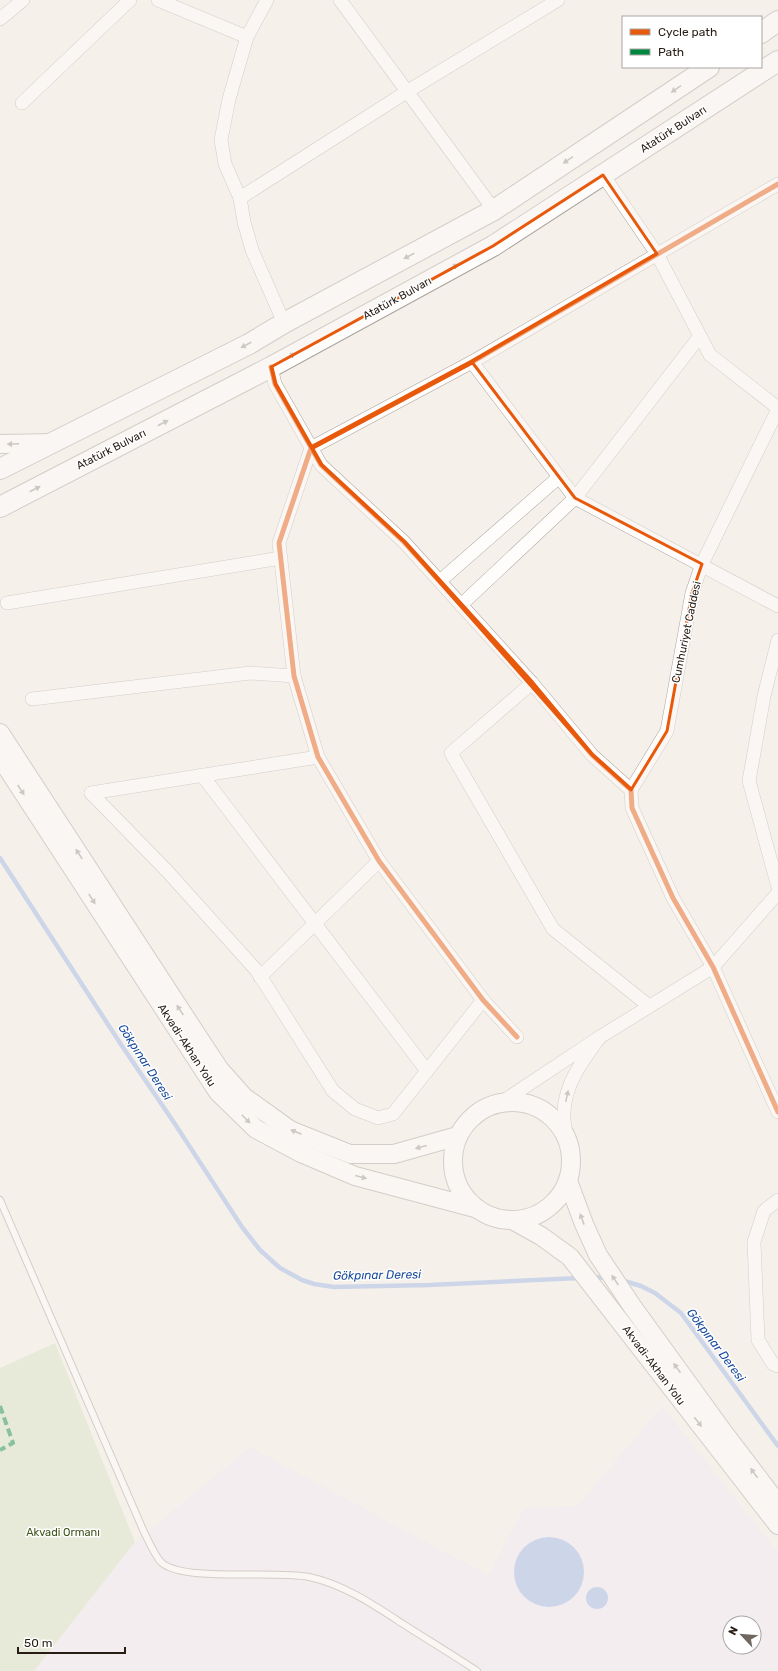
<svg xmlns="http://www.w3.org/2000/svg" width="778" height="1671" font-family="Rubik,sans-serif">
<rect width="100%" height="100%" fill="#f6f0eb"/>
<!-- industrial -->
<path fill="#efe9f3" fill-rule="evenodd" d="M662 1406 778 1552V1671H34L135 1542 250 1447 488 1575 524 1508 577 1506ZM730 1623H754V1647H730Z"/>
<!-- green -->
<polygon fill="#d8e2c3" points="55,1343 135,1542 34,1671 0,1671 0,1368"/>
<!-- water -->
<g fill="#9bb7e6">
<circle cx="549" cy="1572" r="35"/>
<circle cx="597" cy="1598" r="11"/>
</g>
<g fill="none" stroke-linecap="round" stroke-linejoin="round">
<!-- stream -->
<g stroke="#9bb7e6" stroke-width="4.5">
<polyline points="0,858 122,1046 175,1124 242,1227 260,1250 280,1268 302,1280 314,1284 334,1287 430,1285 580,1278"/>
<polyline points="591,1277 608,1278"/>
<polyline points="621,1280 641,1286 655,1293 681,1313 778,1446"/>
</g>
<defs>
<path id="service" d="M0 1200 144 1532C148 1540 156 1558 162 1563 184 1582 274 1570 309 1577 343 1584 374 1605 403 1624 428 1640 453 1655 477 1671"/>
<g id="minor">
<polyline points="158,0 247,37"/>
<polyline points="267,0 247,37 229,99 221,140 225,164 240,198 244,222 252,250 284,323"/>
<polyline points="340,0 494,210"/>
<polyline points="0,19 23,0"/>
<polyline points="22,103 130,0"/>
<polyline points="603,175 657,254 710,355 778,408"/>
<polyline points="240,198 408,91 558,0"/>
<polyline points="472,362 575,498 778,606"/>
<polyline points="271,367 275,384 321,465 404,542 532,683 592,755 631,790 632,808 673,898 713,967 778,1112"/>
<polyline points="440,581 559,477"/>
<polyline points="7,603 281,558"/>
<polyline points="461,605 575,498 700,336"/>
<polyline points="778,640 764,696 749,781 778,887"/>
<polyline points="532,683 451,753 553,929 649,1006"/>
<polyline points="32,699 250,673 294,676"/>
<polyline points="202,775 427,1071"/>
<polyline points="631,790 667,731 692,593 702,564 778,409"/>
<polyline points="91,793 168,872 257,971 333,1091 355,1109 378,1118 393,1114 483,1000"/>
<polyline points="91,793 318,757"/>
<polyline points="260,977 379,861"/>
<polyline points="517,1037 483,1000 379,861 318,757 294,676 279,543 311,448 472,362 778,184"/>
<polyline points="600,1037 713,967 778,893"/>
<path d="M502 1102 600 1037C583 1060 565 1083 564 1112 563 1119 565 1127 566 1134"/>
<polyline points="778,1200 764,1211 754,1242 758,1340 773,1364 778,1366"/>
</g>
<g id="secondary">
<polyline points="0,444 53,443"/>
<polyline points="0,733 202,1043 220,1070 244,1097 290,1130 350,1154 394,1154 458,1136"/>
<polyline points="0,757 218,1092 256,1129 301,1153 355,1176 475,1208"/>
<circle cx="512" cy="1161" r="59"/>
<polyline points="568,1181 584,1224 598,1255 632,1306 724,1433 778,1504"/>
<polyline points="514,1221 541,1236 570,1257 778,1525"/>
</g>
<g id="primary">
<polyline points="761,33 778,21"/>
<polyline points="0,469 249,344 284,323 494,210 709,67"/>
<polyline points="0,507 271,367 493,246 778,61"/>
</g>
</defs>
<!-- service casing -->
<use href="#service" stroke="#aaa39d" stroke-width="8"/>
<!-- minor casing -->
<use href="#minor" stroke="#aaa39d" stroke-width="14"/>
<!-- secondary casing -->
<use href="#secondary" stroke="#aaa39d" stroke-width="20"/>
<!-- primary casing -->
<use href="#primary" stroke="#aaa39d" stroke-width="22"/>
<!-- service -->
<use href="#service" stroke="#fefdfc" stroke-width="6"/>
<!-- minor -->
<use href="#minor" stroke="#fefdfc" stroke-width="13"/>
<!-- secondary -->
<use href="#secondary" stroke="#fefdfc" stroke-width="18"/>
<!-- primary -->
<use href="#primary" stroke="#fefdfc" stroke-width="20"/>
<!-- quiet -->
<polyline stroke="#00873e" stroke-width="4" stroke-dasharray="8 4" stroke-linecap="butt" points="0,1406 13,1443 0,1450"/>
<defs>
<g id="cycleway">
<polyline points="271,367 275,384 321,465 404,542 532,683 592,755 631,790 632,808 673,898 713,967 778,1112"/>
<polyline points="517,1037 483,1000 379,861 318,757 294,676 279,543 311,448 472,362 778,184"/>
</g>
</defs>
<!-- cycleway casing -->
<use href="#cycleway" stroke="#fff" stroke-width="8"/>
<!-- cycleway -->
<use href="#cycleway" stroke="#e8590c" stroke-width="5"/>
</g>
<!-- one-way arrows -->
<defs><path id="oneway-solid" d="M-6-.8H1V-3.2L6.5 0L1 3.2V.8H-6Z"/></defs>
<g fill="#9d9894">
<use href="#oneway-solid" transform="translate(676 89) rotate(146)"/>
<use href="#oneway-solid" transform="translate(568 160) rotate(146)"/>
<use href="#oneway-solid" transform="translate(409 256) rotate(152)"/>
<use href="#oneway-solid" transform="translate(453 267) rotate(-29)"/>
<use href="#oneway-solid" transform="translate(246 345) rotate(152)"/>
<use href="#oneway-solid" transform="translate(290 356) rotate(-29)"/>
<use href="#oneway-solid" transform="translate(163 423) rotate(-27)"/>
<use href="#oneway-solid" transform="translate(13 444) rotate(178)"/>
<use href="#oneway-solid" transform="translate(35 489) rotate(-27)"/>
<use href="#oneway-solid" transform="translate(21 790) rotate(57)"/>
<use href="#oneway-solid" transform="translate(79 854) rotate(-123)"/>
<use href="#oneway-solid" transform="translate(92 899) rotate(57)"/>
<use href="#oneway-solid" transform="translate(180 1010) rotate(-123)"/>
<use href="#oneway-solid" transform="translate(567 1096) rotate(-78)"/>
<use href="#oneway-solid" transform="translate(246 1119) rotate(45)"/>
<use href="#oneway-solid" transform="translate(296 1132) rotate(-157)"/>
<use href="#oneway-solid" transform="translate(421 1147) rotate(165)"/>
<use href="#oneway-solid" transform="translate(361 1177) rotate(15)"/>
<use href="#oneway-solid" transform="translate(582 1219) rotate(-110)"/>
<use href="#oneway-solid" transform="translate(615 1280) rotate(-124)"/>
<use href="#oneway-solid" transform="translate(677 1368) rotate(-126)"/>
<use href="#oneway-solid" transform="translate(698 1422) rotate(52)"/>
<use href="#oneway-solid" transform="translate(754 1473) rotate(-127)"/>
</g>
<!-- marked area -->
<path d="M0 0H778V1671H0ZM603 175 657 254 472 362 575 498 702 564 692 593 667 731 631 790 592 755 404 542 321 465 275 384 271 367 493 246Z" fill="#f6f0eb" fill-opacity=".55" fill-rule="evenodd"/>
<path fill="none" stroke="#e8590c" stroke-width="3" stroke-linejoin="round" d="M603 175 657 254 472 362 575 498 702 564 692 593 667 731 631 790 592 755 404 542 321 465 275 384 271 367 493 246Z"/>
<g text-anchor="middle" stroke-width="3" stroke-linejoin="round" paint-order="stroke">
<!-- street labels -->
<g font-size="11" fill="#271d15" stroke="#fff">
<text transform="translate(673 129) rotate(-33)" y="4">Atatürk Bulvarı</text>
<text transform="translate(397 298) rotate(-29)" y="4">Atatürk Bulvarı</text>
<text transform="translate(111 449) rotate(-27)" y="4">Atatürk Bulvarı</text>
<text transform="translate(686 632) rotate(-78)" y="4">Cumhuriyet Caddesi</text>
<text transform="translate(187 1045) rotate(57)" y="4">Akvadi-Akhan Yolu</text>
<text transform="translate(654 1365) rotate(53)" y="4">Akvadi-Akhan Yolu</text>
</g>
<!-- park labels -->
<g font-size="11" fill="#3d5218" stroke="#fff">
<text x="63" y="1536">Akvadi Ormanı</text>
</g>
<!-- water labels -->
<g font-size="12" font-style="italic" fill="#184a9c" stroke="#fff">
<text transform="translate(145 1062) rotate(57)" y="4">Gökpınar Deresi</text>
<text transform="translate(377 1275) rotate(-1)" y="4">Gökpınar Deresi</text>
<text transform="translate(716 1345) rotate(53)" y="4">Gökpınar Deresi</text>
</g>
</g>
<!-- legend -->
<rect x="622" y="16" width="140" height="52" fill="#ffffff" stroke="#a9a5a1"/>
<rect x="630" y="29" width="20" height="6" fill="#e8590c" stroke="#a9a5a1"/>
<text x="658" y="36" font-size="12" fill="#271d15">Cycle path</text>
<rect x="630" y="49" width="20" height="6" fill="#00873e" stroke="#a9a5a1"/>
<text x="658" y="56" font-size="12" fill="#271d15">Path</text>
<!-- north arrow -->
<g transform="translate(742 1635) rotate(296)"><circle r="19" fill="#ffffff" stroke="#a9a5a1"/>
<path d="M0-3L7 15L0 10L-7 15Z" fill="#6f6760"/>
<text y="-6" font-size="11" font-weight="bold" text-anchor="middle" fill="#271d15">N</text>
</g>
<!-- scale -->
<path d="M18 1647v6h107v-6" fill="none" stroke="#271d15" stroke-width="2"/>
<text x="24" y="1647" font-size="12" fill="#271d15" stroke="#ffffff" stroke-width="3" paint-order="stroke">50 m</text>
</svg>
